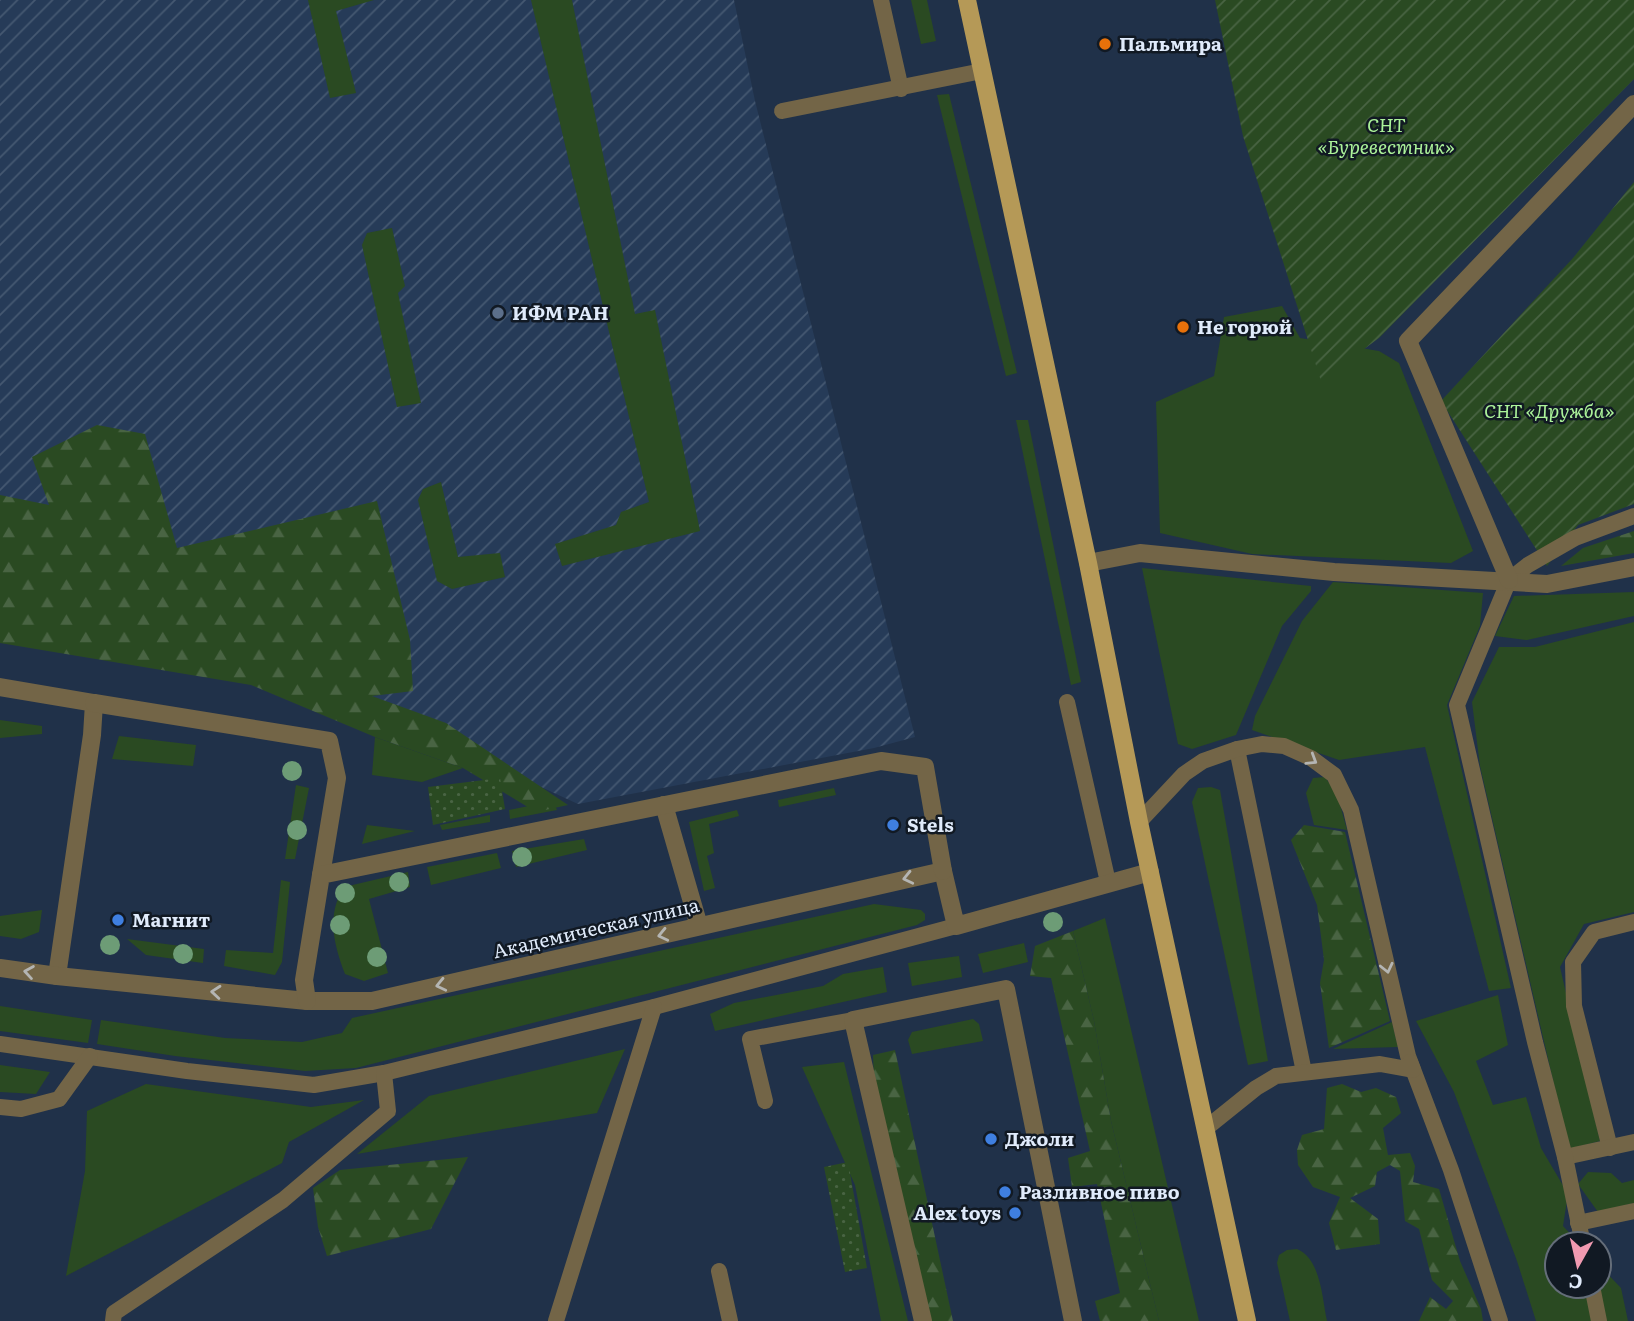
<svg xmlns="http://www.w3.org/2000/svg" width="1634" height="1321" font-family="Literata,serif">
<defs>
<pattern id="industrial-furrows" width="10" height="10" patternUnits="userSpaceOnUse" patternTransform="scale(1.75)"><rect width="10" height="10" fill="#263b58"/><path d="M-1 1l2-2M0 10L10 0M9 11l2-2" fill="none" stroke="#455871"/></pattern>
<pattern id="forest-firs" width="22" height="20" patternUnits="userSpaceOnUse" patternTransform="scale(1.75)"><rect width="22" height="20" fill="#2a4a22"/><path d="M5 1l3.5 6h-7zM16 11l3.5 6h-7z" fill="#496443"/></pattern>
<pattern id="park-dots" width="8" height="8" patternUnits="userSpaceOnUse" patternTransform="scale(1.75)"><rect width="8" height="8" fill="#2a4a22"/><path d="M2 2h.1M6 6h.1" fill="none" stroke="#496443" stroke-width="1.8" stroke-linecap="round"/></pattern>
<pattern id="garden-furrows" width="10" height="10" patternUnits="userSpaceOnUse" patternTransform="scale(1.75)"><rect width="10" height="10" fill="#2a4a22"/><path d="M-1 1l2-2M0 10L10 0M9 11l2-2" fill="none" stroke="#496443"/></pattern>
</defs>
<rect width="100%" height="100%" fill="#203149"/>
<!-- industrial -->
<polygon fill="url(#industrial-furrows)" points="0,0 734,0 755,101 915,737 874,748 578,804 0,537"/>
<!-- grass -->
<g fill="#2a4a22">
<polygon points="308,0 374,0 336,11 356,93 330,98"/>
<polygon points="531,0 572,0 635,314 655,310 700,531 562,566 555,544 616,525 621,512 649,502"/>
<polygon points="911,0 927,0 936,41 921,44"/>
<polygon points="949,94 1017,373 1006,376 937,95"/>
<polygon points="392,228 405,286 398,293 421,403 397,407 362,245 367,233"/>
<polygon points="1282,306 1300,338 1379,351 1399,363 1473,551 1451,563 1252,554 1160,533 1156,402 1214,376 1224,317"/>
<polygon points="1016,420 1028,420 1081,682 1071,685"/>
<polygon points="441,482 458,557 500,553 505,577 452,589 437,581 418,500 423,489"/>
<polygon points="1142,568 1311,586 1311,591 1282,626 1236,735 1192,749 1178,744"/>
<polygon points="1333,582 1483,593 1480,626 1447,705 1511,988 1489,991 1425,747 1339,760 1252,730 1255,716 1302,621"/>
<polygon points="1634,592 1634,616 1527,640 1495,636 1514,596"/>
<polygon points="1634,622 1634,912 1584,924 1560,967 1600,1141 1569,1149 1480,766 1472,702 1499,647 1535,647"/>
<polygon points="0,720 42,726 42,734 0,738"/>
<polygon points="119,736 196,745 193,766 112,759"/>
<polygon points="375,737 463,768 422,782 372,775"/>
<polygon points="1325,777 1337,794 1347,830 1314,825 1306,793 1313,778"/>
<polygon points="296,785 309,788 295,859 285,859"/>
<polygon points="1211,787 1220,790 1268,1061 1248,1065 1192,802 1198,788"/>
<polygon points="834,788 836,795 779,807 778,800"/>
<polygon points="553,801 557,810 510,819 509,810"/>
<polygon points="737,810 739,816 709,824 714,853 707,856 715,888 704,891 689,822"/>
<polygon points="490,815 490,822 442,830 440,825"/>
<polygon points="367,825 415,831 362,844"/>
<polygon points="584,839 587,850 516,867 512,851"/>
<polygon points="497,853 501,868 431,885 427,867"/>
<path d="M408 872 410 887 369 899 388 973 364 981 345 974C334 945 326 915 344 887Z"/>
<polygon points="281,880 290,882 282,962 275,975 224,966 226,950 273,953"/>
<polygon points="874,904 921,910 925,914 925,920 917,925 356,1068 305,1071 175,1056 97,1044 101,1020 225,1038 302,1042 342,1033 352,1018"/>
<polygon points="42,910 39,932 21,939 0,936 0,916"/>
<polygon points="1105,918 1199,1321 1159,1321 1111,1121 1094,1021 1073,931"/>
<polygon points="127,939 204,949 203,963 146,955"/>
<polygon points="1024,943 1028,962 983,973 978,954"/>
<polygon points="959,956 962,977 912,986 908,963"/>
<polygon points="883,967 887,992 715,1031 710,1014 734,1003 823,986 843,974"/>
<polygon points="1498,995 1508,1045 1476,1061 1493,1105 1526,1097 1541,1148 1568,1194 1563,1226 1580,1244 1557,1244 1557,1286 1599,1286 1599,1265 1621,1288 1628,1321 1536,1321 1517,1261 1454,1092 1416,1021"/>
<polygon points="0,1006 92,1020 88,1043 0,1031"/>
<polygon points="973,1019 979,1024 983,1041 912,1054 908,1040 912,1032"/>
<polygon points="1392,1022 1398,1047 1333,1049"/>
<polygon points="625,1049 597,1113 357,1154 429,1096"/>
<polygon points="844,1062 908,1321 881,1321 855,1185 802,1067"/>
<polygon points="0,1065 50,1072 36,1094 0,1092"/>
<polygon points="146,1084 311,1107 364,1100 289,1142 282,1163 66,1276 85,1171 87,1111"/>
<polygon points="1588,1172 1611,1173 1622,1183 1634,1180 1634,1203 1598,1212 1578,1184"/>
<path d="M1297 1249C1321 1259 1322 1298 1327 1321H1290L1277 1263 1279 1255 1287 1250Z"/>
</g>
<!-- forest -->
<g fill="url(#forest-firs)">
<polygon points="97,425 145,434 177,548 377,501 410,640 413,691 372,696 446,723 568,805 536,812 463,768 375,737 251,685 0,643 0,495 49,505 32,457"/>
<polygon points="1634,531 1634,553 1561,566 1583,548"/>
<polygon points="1304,825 1345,832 1390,1021 1329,1048 1320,983 1324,960 1317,905 1291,840"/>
<polygon points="1073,931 1094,1021 1111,1121 1159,1321 1100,1321 1095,1301 1120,1293 1097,1184 1072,1187 1068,1158 1090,1151 1051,978 1030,976 1035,946"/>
<polygon points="895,1050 953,1321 927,1321 874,1080 873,1055"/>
<polygon points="1342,1084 1361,1092 1376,1088 1396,1097 1401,1113 1383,1128 1388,1155 1410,1153 1415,1166 1413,1182 1439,1189 1460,1261 1481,1309 1483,1321 1419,1321 1430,1297 1446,1309 1453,1301 1432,1280 1419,1229 1405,1221 1400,1171 1390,1165 1377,1172 1375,1186 1350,1198 1378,1219 1380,1244 1336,1250 1329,1223 1340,1197 1313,1187 1298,1165 1297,1150 1302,1135 1324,1129 1327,1088"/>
<polygon points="468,1157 431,1229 327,1256 318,1227 313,1188 340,1170"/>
</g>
<!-- park -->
<g fill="url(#park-dots)">
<polygon points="500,778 505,809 433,825 428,787"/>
<polygon points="848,1162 867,1268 845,1272 824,1167"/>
</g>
<!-- garden -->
<g fill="url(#garden-furrows)">
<polygon points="1215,0 1634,0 1634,79 1379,338 1321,381 1243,136"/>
<polygon points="1634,182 1634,504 1578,525 1547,566 1441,401 1573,258"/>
</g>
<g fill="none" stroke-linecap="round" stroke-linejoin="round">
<!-- service -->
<g stroke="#736547" stroke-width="16">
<polyline points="881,0 901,89"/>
<polyline points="782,111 982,71"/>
<polyline points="1067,702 1108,882"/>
<polyline points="1237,749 1304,1072"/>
<polyline points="1139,822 1184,774 1203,761 1237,749 1262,744 1284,746 1311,758 1334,775 1351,810 1408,1056 1451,1170 1500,1321"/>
<polyline points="0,1044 187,1071 314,1085 384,1073 654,1007 956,926"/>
<polyline points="765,1101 750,1039 853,1020"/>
<polyline points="0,1107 21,1109 59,1099 90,1056"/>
<polyline points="1205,1129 1256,1088 1276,1076 1380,1064 1413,1070 1410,1062"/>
<polyline points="1610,1148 1574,1006 1573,962 1594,932 1634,922"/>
<polyline points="1565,1157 1634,1142"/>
<polyline points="1578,1223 1634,1211"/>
<polyline points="1583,1244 1565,1157 1535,1042 1457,705 1509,580 1528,565 1575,538 1634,516"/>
<polyline points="719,1271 730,1321"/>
<polyline points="1592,1286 1599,1321"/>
<polyline points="113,1321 114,1313 283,1200 388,1111 384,1073"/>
<polyline points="556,1321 654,1007"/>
</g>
<!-- minor -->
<g stroke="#736547" stroke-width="18">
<polyline points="1088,563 1140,553 1334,572 1547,584 1634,567"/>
<polyline points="1509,580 1408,341 1634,104"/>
<polyline points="0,687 94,703 92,735 57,976"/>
<polyline points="94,703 329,741 337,778 321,875"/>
<polyline points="664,805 699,926"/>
<polyline points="0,968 57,976 307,1001 372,1001 943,871 956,926 1150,872"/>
<polyline points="307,1001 304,980 321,875 881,761 925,767 943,871"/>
<polyline points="923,1321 853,1020 1006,989 1073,1321"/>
</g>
<!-- primary -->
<polyline stroke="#b59957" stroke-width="18" points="967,0 1088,563 1139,822 1247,1321"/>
</g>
<!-- trees -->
<g fill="#6d9c76">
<circle cx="292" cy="771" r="10"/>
<circle cx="297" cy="830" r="10"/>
<circle cx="522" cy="857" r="10"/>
<circle cx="399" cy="882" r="10"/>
<circle cx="345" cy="893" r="10"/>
<circle cx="1053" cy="922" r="10"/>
<circle cx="340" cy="925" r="10"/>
<circle cx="110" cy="945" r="10"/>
<circle cx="183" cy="954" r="10"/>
<circle cx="377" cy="957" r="10"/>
</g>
<!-- one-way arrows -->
<defs><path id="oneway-chevron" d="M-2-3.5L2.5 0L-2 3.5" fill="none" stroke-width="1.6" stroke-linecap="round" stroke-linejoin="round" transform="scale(1.75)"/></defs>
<g stroke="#b4b5b3">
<use href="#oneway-chevron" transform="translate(1312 760) rotate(32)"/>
<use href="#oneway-chevron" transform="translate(908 878) rotate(167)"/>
<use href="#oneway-chevron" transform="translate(663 935) rotate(167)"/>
<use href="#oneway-chevron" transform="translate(1387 968) rotate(77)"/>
<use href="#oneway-chevron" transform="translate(29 972) rotate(-171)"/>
<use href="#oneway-chevron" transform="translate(441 985) rotate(167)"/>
<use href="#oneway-chevron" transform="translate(216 992) rotate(-175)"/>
</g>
<!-- markers -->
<g fill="#e8710a" stroke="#111923" stroke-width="2.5">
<circle cx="1105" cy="44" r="7"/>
<circle cx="1183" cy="327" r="7"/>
</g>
<circle fill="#5c6f8a" stroke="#111923" stroke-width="2.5" cx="498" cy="313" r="7"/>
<g fill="#3f7fe0" stroke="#111923" stroke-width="2.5">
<circle cx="893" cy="825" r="7"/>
<circle cx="118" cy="920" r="7"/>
<circle cx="991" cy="1139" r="7"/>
<circle cx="1005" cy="1192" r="7"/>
<circle cx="1015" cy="1213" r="7"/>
</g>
<g text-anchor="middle" stroke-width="5" stroke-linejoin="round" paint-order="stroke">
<!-- poi labels -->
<g font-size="19" font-weight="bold" fill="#e0ebfb" stroke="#111923" text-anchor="start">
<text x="1119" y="51">Пальмира</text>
<text x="512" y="320">ИФМ РАН</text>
<text x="1197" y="334">Не горюй</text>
<text x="907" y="832">Stels</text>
<text x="132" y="927">Магнит</text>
<text x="1005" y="1146">Джоли</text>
<text x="1019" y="1199">Разливное пиво</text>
<text x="1001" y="1220" text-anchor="end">Alex toys</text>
</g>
<!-- park labels -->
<g font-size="19" font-style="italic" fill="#acf39a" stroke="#111923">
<text x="1386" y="132">СНТ<tspan x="1386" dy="22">«Буревестник»</tspan></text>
<text x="1549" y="418">СНТ «Дружба»</text>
</g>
<!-- street labels -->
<g font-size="19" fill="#e0ebfb" stroke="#111923">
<text transform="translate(596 928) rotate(-13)" y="7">Академическая улица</text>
</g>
</g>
<!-- north arrow -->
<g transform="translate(1578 1265) rotate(188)"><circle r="33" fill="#111923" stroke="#646d79" stroke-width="2"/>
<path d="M0-5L12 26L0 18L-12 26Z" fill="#f19ab1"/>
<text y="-10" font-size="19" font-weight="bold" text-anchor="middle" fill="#e0ebfb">С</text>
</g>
</svg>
